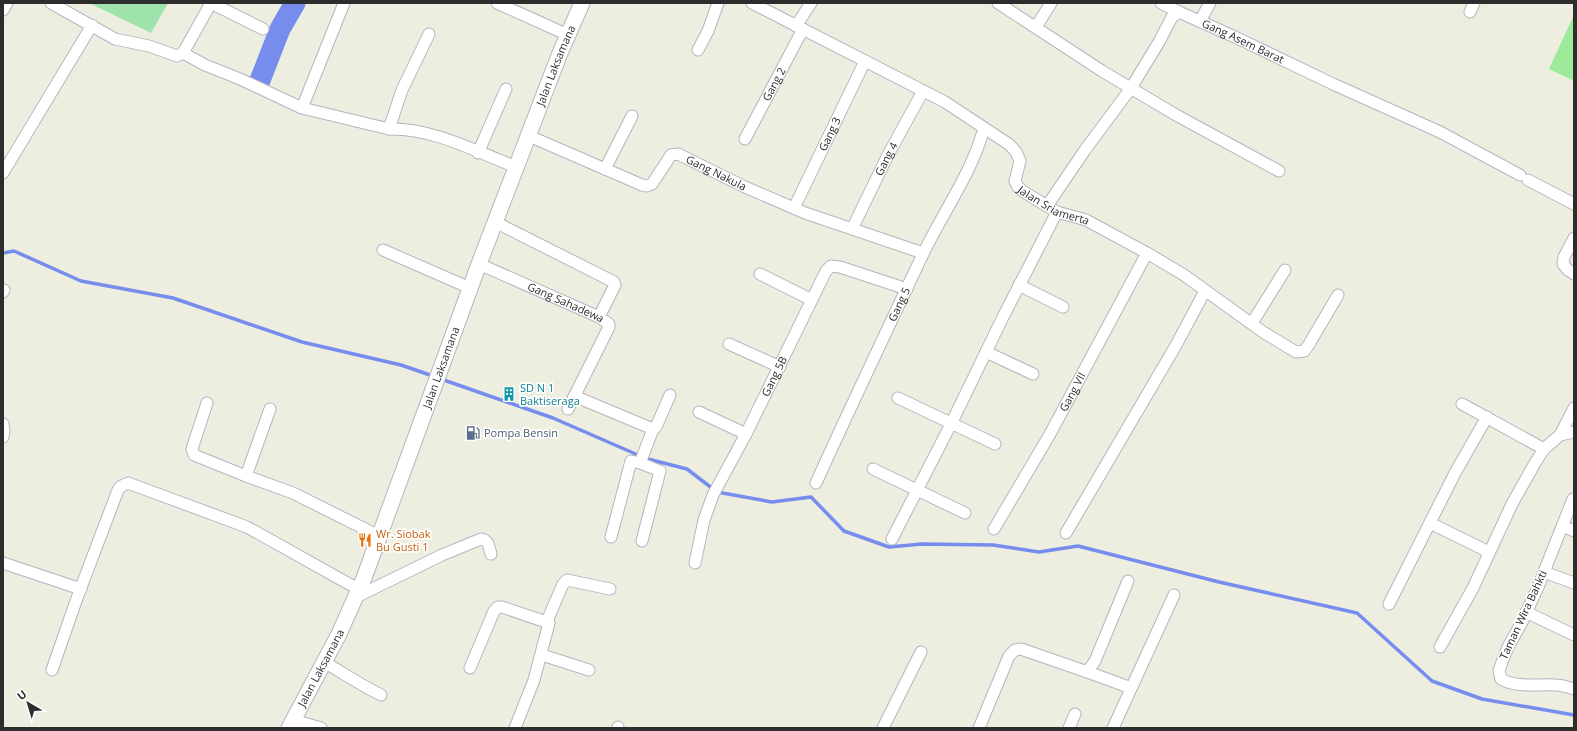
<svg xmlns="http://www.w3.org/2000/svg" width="1577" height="731" font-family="'Open Sans',sans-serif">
<rect width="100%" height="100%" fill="#edeee0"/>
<!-- green -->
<polygon fill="#9ee3ac" points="89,3 168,3 151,33"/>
<!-- pitch -->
<polygon fill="#9dea9a" points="1573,17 1574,17 1574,81 1549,69"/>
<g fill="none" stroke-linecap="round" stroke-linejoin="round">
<!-- stream -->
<g stroke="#768dee" stroke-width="3.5">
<polyline points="3,253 14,251 81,281 173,298 302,342 401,365 433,376"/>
<polyline points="441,379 553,418 638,455"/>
<polyline points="648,459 687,469 717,492 772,502 811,497 844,531 889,547 922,544 993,545 1039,552 1078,546 1219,582 1357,613 1432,681 1482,699 1574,715"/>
</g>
<!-- river -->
<polyline stroke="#768dee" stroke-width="21" points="259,83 280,29 295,3"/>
<defs>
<g id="street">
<polyline points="51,3 115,39 149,46 177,56 183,53 211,3"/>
<polyline points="211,3 263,29"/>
<polyline points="497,3 568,35"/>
<path id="s1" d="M752 3 945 102 1010 145 1016 152 1020 161 1015 181 1018 187 1024 192 1057 212 1086 220 1147 253 1184 275 1263 332 1296 352 1304 351 1308 346 1338 295"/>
<polyline points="998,3 1102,71 1176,115 1279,171"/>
<polyline points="1161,3 1179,12"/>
<polyline points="3,10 7,3"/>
<polyline points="1470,12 1474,3"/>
<polyline points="1200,21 1210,3"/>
<polyline points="796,26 811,3"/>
<polyline points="1036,27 1051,3"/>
<polyline points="698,50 708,31 718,3"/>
<path d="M183 53 205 65 240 79 302 108 389 129C433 128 475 151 516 167"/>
<polyline points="302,108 344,3"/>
<polyline points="389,129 402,90 429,34"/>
<path id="s2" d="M529 136 642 185 647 186 652 184 671 155 678 154 745 187 805 213 923 253"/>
<path id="s3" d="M745 139 803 29"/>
<polyline points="478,153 506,89"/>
<polyline points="605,169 632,116"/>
<polyline points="3,173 92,25"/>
<polyline points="1528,180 1574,204"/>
<path id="s4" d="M1047 206 1085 150 1131 88 1159 42 1172 17 1179 12 1235 37 1333 84 1440 132 1520 175"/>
<path id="s5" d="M794 208 865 61"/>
<polyline points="495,222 614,282 615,285 599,317"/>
<path id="s6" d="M852 229 888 155 923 91"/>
<polyline points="1574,238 1564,257 1563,264 1568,270 1574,274"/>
<polyline points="383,250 470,288"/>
<path id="s7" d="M479 264 599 317 609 324V327L568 409"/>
<polyline points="760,274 812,300"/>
<polyline points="1019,285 1063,307"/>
<polyline points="3,292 4,290"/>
<polyline points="1252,323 1285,270"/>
<polyline points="729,344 780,367"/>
<polyline points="986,352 1033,374"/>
<polyline points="574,396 653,429 656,427 670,395"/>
<polyline points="898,398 995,444"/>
<polyline points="207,403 192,449 194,455 246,476 293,493 379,536"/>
<polyline points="1462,404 1544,449"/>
<polyline points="699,412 746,434"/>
<polyline points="3,424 4,431 3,437"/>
<polyline points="1560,435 1574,408"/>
<polyline points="640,463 660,471 642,541"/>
<polyline points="873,469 965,513"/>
<polyline points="246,476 270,409"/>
<path id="s8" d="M816 483C851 406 887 330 923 254 943 212 972 173 984 128"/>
<path d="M1573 499 1538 587 1522 622 1508 647 1502 662 1499 671 1501 679C1516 688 1538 684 1555 685 1561 685 1568 687 1574 689"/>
<polyline points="1430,523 1489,552"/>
<polyline points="1563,526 1574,531"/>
<path id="s9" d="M994 529 1050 434 1147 253"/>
<polyline points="1066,533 1175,347 1205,291"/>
<polyline points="611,537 631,461 640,463 653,429"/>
<polyline points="892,539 951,424 1003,317 1057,212"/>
<polyline points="3,563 81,589"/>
<path id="s10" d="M695 563 704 520 713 495 746 434 826 271 831 266 840 267 907 289"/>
<polyline points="1544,572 1574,583"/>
<path d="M356 597 442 555 481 539C489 540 489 548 491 554"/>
<polyline points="1389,604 1455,473 1487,417"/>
<polyline points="1526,612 1574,635"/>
<polyline points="547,621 563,584 567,580 610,589"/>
<polyline points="1440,647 1473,588 1512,504 1535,463 1544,449 1560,435 1574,432"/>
<polyline points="542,655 589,670"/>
<path d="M324 662C343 673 361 685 381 695"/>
<polyline points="470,668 494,611 498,607 502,607 549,623 534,680 515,728"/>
<polyline points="52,670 77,598 118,490 120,487 128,483 247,527 358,589"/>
<polyline points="1086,671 1090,668 1095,661 1128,581"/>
<polyline points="293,720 321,728"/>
<polyline points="618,728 618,727"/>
<polyline points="883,728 921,652"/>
<path d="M979 728 1009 656 1015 650 1021 649C1058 662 1095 674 1131 688"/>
<polyline points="1069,728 1075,714"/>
<polyline points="1113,728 1174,595"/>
</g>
<g id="secondary">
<path id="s11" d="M289 728 339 634 364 578 479 264 560 53 582 3"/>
</g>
</defs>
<!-- street casing -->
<use href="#street" stroke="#b8b3c0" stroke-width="13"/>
<!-- secondary casing -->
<use href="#secondary" stroke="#b8b3c0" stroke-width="17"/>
<!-- street -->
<use href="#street" stroke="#fff" stroke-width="11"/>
<!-- secondary -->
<use href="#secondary" stroke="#fff" stroke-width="15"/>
</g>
<!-- icons -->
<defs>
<symbol id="building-bare" viewBox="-9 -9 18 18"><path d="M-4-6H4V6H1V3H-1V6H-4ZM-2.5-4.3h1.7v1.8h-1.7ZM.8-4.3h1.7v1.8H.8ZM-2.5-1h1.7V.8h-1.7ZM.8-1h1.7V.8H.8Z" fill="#0f9aa8" stroke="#fff" stroke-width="2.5" paint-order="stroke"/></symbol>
<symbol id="fuel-bare" viewBox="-9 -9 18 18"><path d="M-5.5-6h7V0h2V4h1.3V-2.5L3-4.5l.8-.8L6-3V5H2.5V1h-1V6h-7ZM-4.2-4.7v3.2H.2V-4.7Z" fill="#5c6f8a" stroke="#fff" stroke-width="2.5" paint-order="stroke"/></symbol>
<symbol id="restaurant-bare" viewBox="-9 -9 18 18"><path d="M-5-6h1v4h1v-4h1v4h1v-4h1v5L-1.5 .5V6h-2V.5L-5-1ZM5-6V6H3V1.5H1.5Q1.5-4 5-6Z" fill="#e8710a" stroke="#fff" stroke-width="2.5" paint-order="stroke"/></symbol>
</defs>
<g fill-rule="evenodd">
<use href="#building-bare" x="499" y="384" width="20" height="20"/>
<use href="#fuel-bare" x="463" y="423" width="20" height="20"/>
<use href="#restaurant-bare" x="355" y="530" width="20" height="20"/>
</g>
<g text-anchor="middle" stroke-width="3.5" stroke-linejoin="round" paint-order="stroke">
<!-- street labels -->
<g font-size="11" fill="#2d2d2d" stroke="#fff">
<text dy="4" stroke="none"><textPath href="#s4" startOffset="306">Gang Asem Barat</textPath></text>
<text dy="4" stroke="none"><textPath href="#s11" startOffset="715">Jalan Laksamana</textPath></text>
<text dy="4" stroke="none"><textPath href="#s3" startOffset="62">Gang 2</textPath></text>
<text dy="4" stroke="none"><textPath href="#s5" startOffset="82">Gang 3</textPath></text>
<text dy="4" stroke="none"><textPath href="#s6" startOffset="78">Gang 4</textPath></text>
<text dy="4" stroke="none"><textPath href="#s2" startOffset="218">Gang Nakula</textPath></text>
<text dy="4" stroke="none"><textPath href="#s1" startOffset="382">Jalan Sriamerta</textPath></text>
<text dy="4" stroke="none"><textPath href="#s7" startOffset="95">Gang Sahadewa</textPath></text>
<text dy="4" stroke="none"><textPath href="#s8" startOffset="197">Gang 5</textPath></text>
<text dy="4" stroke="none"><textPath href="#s11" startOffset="392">Jalan Laksamana</textPath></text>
<text dy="4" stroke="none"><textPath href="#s10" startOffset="204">Gang 5B</textPath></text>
<text dy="4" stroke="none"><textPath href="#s9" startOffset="158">Gang VII</textPath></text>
<text transform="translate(1523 615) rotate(-65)" y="4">Taman Wira Bahkti</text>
<text dy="4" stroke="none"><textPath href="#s11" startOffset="68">Jalan Laksamana</textPath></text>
</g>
<!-- culture labels -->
<g font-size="11" fill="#0d838f" stroke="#fff" text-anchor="start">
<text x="520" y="392">SD N 1<tspan x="520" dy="13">Baktiseraga</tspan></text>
</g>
<!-- service labels -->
<g font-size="11" fill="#4e5e75" stroke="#fff" text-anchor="start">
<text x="484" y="437">Pompa Bensin</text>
</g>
<!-- food labels -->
<g font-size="11" fill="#c56008" stroke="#fff" text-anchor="start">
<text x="376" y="538">Wr. Siobak<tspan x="376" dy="13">Bu Gusti 1</tspan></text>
</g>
</g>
<!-- border -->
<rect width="1577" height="731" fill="none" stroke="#2d2d2d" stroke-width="8"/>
<!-- north arrow -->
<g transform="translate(28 703) rotate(322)" stroke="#ffffff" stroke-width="3" paint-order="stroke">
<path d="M0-3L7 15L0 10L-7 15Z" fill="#2d2d2d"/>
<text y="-6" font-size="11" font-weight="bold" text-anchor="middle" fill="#2d2d2d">U</text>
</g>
</svg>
